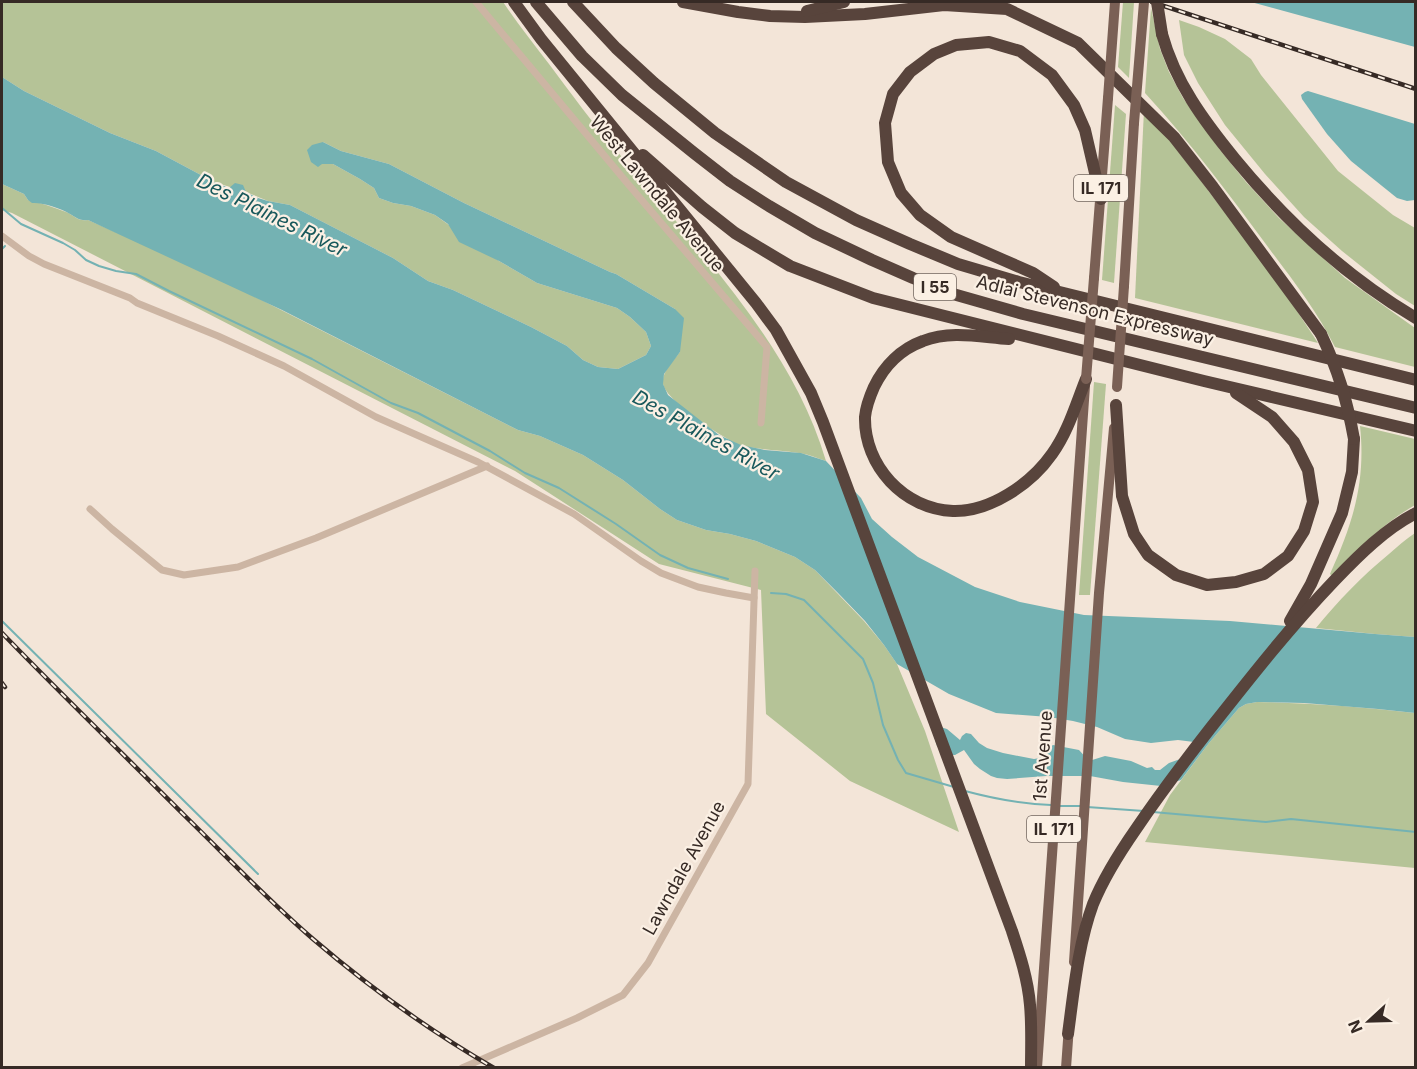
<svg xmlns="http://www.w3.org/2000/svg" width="1417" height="1069" font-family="Inter,sans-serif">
<rect width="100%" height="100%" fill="#f3e5d8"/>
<!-- green -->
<g fill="#b5c397">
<path d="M2 2H503C517 23 533 43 549 64 571 93 592 123 616 150 642 182 669 212 695 244 750 312 801 377 826 461 817 458 808 454 799 453 780 450 762 450 743 446 726 441 666 401 663 384 661 373 673 361 680 352L675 309 616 274 610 272 464 203 389 164 341 151 323 142 322 164H333L360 179 374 188 379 198 393 203 411 206 435 215 499 261 537 283 617 308 630 317 646 332 651 346 646 355 618 369 598 367 583 360 567 346 531 327 453 290 428 281 393 258 290 205 268 201 246 192 214 182 156 151 110 133 24 91 2 77Z"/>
<polygon points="1123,2 1134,2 1129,78 1118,67"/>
<path d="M1151 8 1160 49 1169 72 1183 98 1220 150 1246 182 1279 218 1345 278 1415 328V367L1335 347C1317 311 1292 279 1268 247 1229 194 1190 142 1145 93Z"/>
<polygon points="1179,20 1199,27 1225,39 1251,59 1261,75 1338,171 1393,215 1415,228 1415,306 1396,294 1342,251 1304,217 1265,174 1225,125 1198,83 1184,55"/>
<polygon points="1115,105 1126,114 1114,283 1102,280"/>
<polygon points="1144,110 1165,134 1278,282 1318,343 1135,298"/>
<path d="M2 184 24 194 28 200C41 203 53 207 66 212 74 215 78 222 88 220L200 269 518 430 540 436 583 455 623 480 660 509 677 520 706 530 730 534 756 541 795 557 815 570 864 621 884 645 897 664 925 731 959 832 850 781 766 714 761 590 659 564 515 471 12 213 2 210Z"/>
<polygon points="1094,382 1106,384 1090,595 1079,595"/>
<path d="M1360 426 1415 439V505C1381 525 1359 548 1332 576L1330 574C1353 523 1366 482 1360 426Z"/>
<path d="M1415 533V637L1375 634 1316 628C1338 601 1362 576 1389 554 1398 546 1406 539 1415 533Z"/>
<path d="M1257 702C1310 703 1363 707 1415 713V868L1145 842 1170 795 1209 743 1239 708 1246 704Z"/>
</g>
<!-- water -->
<g fill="#74b2b3">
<polygon points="1251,2 1415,2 1415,47 1273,8"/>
<path d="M2 77 24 91 110 133 156 151 214 182 229 188 235 183 243 185 246 192 258 198 268 201 290 205 393 258 428 281 453 290 531 327 567 346 583 360 598 367 618 369 646 355 651 346 646 332 630 317 617 308 537 283 499 261 459 242 448 224 435 215 411 206 393 203 379 198 374 188 360 179 333 164H322L318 167 311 162 307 150 312 145 323 142 341 151 389 164 464 203 610 272 616 274 675 309 684 318 680 352 664 374 663 384 668 395 719 435 741 445 765 450 801 453 826 461 861 498 872 519 892 537 918 557 975 587 1020 602 1084 615 1230 621 1375 634 1415 637V713L1378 709 1304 703 1257 702 1246 704 1239 708 1209 743 1181 780 1161 786 1123 782 1090 776H1046L1007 779 997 778 991 776 980 769 974 764 964 750 955 755H948L937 746 933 733 937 726 947 729 960 740 962 736 966 733 971 734 979 743 987 748 1003 753 1034 759 1040 758 1047 749 1053 745 1079 750 1089 761 1105 756 1131 761 1147 768 1152 767 1155 770H1160L1169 763 1183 758 1194 742 1178 740 1151 743 1125 739 1097 727 1073 721 1049 717 996 713 949 694 897 664 884 645 865 621 838 593 815 570 795 557 756 541 730 534 706 530 677 520 660 509 623 480 583 455 540 436 518 430 282 310 88 220C80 221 77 218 70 214 61 208 41 202 32 203L28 200 24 194 2 184Z"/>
<polygon points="1308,91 1415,124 1415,200 1407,201 1397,198 1351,161 1327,134 1302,99 1301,95 1305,92"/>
</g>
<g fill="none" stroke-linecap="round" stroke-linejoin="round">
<!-- stream -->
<g stroke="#74b2b3" stroke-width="2">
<polyline points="2,208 21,224 63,243 75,250 86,260 99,266 116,271 136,274 169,291 312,359 391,403 418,413 490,451 525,473 559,488 616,524 660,555 688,568 728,579"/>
<polyline points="2,249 5,246"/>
<polyline points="771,593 786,594 804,600 863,659 873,683 883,725 898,760 906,773 954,787"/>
<polyline points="2,621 258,874"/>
<path d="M965 791C995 799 1020 804 1051 805"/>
<polyline points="1060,806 1081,806"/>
<polyline points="1087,807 1144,811"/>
<polyline points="1153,812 1266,822 1291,819 1416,832"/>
</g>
<!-- minor -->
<g stroke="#ccb5a3" stroke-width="7">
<polyline points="476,2 628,184 767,347 761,423"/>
<polyline points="2,236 29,256 44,264 130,298 137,303 218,336 284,366 376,417 478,462 574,514 641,561 661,573 698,587 726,593 754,598"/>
<polyline points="90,509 112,529 162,570 184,575 238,567 316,538 487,466"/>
<polyline points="462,1068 577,1018 623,995 648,963 748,784 755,571"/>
</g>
<!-- primary -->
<g stroke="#7a6055" stroke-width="10">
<polyline points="1094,278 1108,98"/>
<polyline points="1124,286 1134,123"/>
<polyline points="1074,962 1099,593 1114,428"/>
<path d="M1037 1068C1053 840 1071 613 1085 386"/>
<polyline points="1066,1068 1069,1026"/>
</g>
<!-- motorway -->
<g stroke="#58443c" stroke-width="12">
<path d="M514 2 541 39 756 303 776 330 811 393 823 422 1012 931C1020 955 1028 980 1030 1005 1032 1026 1031 1047 1031 1068"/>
<polyline points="536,2 582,56 622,95 694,153 730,181 769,206 815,233 872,260 913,278 953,294 1023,314 1416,408"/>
<polyline points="573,2 616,48 654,83 715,133 786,182 856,220 910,244 958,264 1019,282 1416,380"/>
<polyline points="683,2 738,12 770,16 805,17 865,14 944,5 1007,9 1078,43 1174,137 1213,187 1321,334"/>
<polyline points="807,11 844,2"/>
<path d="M1162 34C1175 82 1204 121 1235 159 1286 221 1346 277 1416 318"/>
<polyline points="643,155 702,207 735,233 790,266 873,298 1204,381 1416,431"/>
<polyline points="1054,287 1033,273 951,237 920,215 901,193 888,162 885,123 893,94 910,72 934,54 956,45 989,42 1020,51 1052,75 1074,105 1085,130 1101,199"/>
<path d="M1009 339C980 337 951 330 923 341 901 349 884 366 874 387 870 396 866 407 865 417 864 466 904 509 953 511 990 512 1031 484 1052 454 1068 432 1076 404 1086 379"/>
<polyline points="1116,405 1122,496 1134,534 1148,555 1176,575 1207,585 1236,582 1264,574 1288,556 1304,531 1313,502 1308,470 1294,442 1272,417 1236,393"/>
<polyline points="1290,621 1311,584 1342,513 1352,472 1354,439"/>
<path d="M1068 1034C1074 990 1078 945 1093 904 1104 877 1120 852 1136 829 1159 795 1184 762 1209 730 1250 678 1290 627 1335 580 1359 555 1385 529 1416 513"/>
</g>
<defs>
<g id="rail">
<polyline points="1152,2 1416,89"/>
<path d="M2 633C62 695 124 755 185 816 227 857 268 900 313 939 369 987 430 1031 494 1068"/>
<polyline points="2,683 5,687"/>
</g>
</defs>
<!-- rail casing -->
<use href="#rail" stroke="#362a25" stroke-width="4.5"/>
<!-- rail -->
<use href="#rail" stroke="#fbf0e4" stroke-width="2" stroke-dasharray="7" stroke-linecap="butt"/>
<!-- primary-bridge -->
<g stroke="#7a6055" stroke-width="10">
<polyline points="1108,98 1115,2"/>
<polyline points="1134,123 1144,2"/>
<polyline points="1086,379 1094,278"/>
<polyline points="1117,387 1124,286"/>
</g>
<!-- motorway-bridge -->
<g stroke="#58443c" stroke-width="12">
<polyline points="1157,2 1162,34"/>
<path d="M1321 334C1338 370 1347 400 1354 439"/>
</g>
</g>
<g text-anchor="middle" stroke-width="4.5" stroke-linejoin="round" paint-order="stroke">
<!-- shield labels -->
<g fill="#fbf0e4" stroke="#71655e" stroke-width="1.5">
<rect x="1074" y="175" width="54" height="26" rx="4.5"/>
<rect x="914" y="274" width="42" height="26" rx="4.5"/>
<rect x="1027" y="816" width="54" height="26" rx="4.5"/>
</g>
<g font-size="16" font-weight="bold" fill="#362a25">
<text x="1101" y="194">IL 171</text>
<text x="935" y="293">I 55</text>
<text x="1054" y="835">IL 171</text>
</g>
<!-- street labels -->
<g font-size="18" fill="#362a25" stroke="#fbf0e4">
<text transform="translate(657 194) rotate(50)" y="6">West Lawndale Avenue</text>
<text transform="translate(1095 311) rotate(14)" y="6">Adlai Stevenson Expressway</text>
<text transform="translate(1043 756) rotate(-86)" y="6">1st Avenue</text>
<text transform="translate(684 868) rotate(-61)" y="6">Lawndale Avenue</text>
</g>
<!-- water labels -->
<g font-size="20" font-style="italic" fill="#18585b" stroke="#fbf0e4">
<text transform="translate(272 215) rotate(26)" y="7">Des Plaines River</text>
<text transform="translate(706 435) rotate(29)" y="7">Des Plaines River</text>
</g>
</g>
<!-- border -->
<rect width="1417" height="1069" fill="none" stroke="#362a25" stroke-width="6"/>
<!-- north arrow -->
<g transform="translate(1369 1021) rotate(248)" stroke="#fbf0e4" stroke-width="4.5" paint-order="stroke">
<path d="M0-4.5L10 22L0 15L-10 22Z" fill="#362a25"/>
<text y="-9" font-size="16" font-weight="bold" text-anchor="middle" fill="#362a25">N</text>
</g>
</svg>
